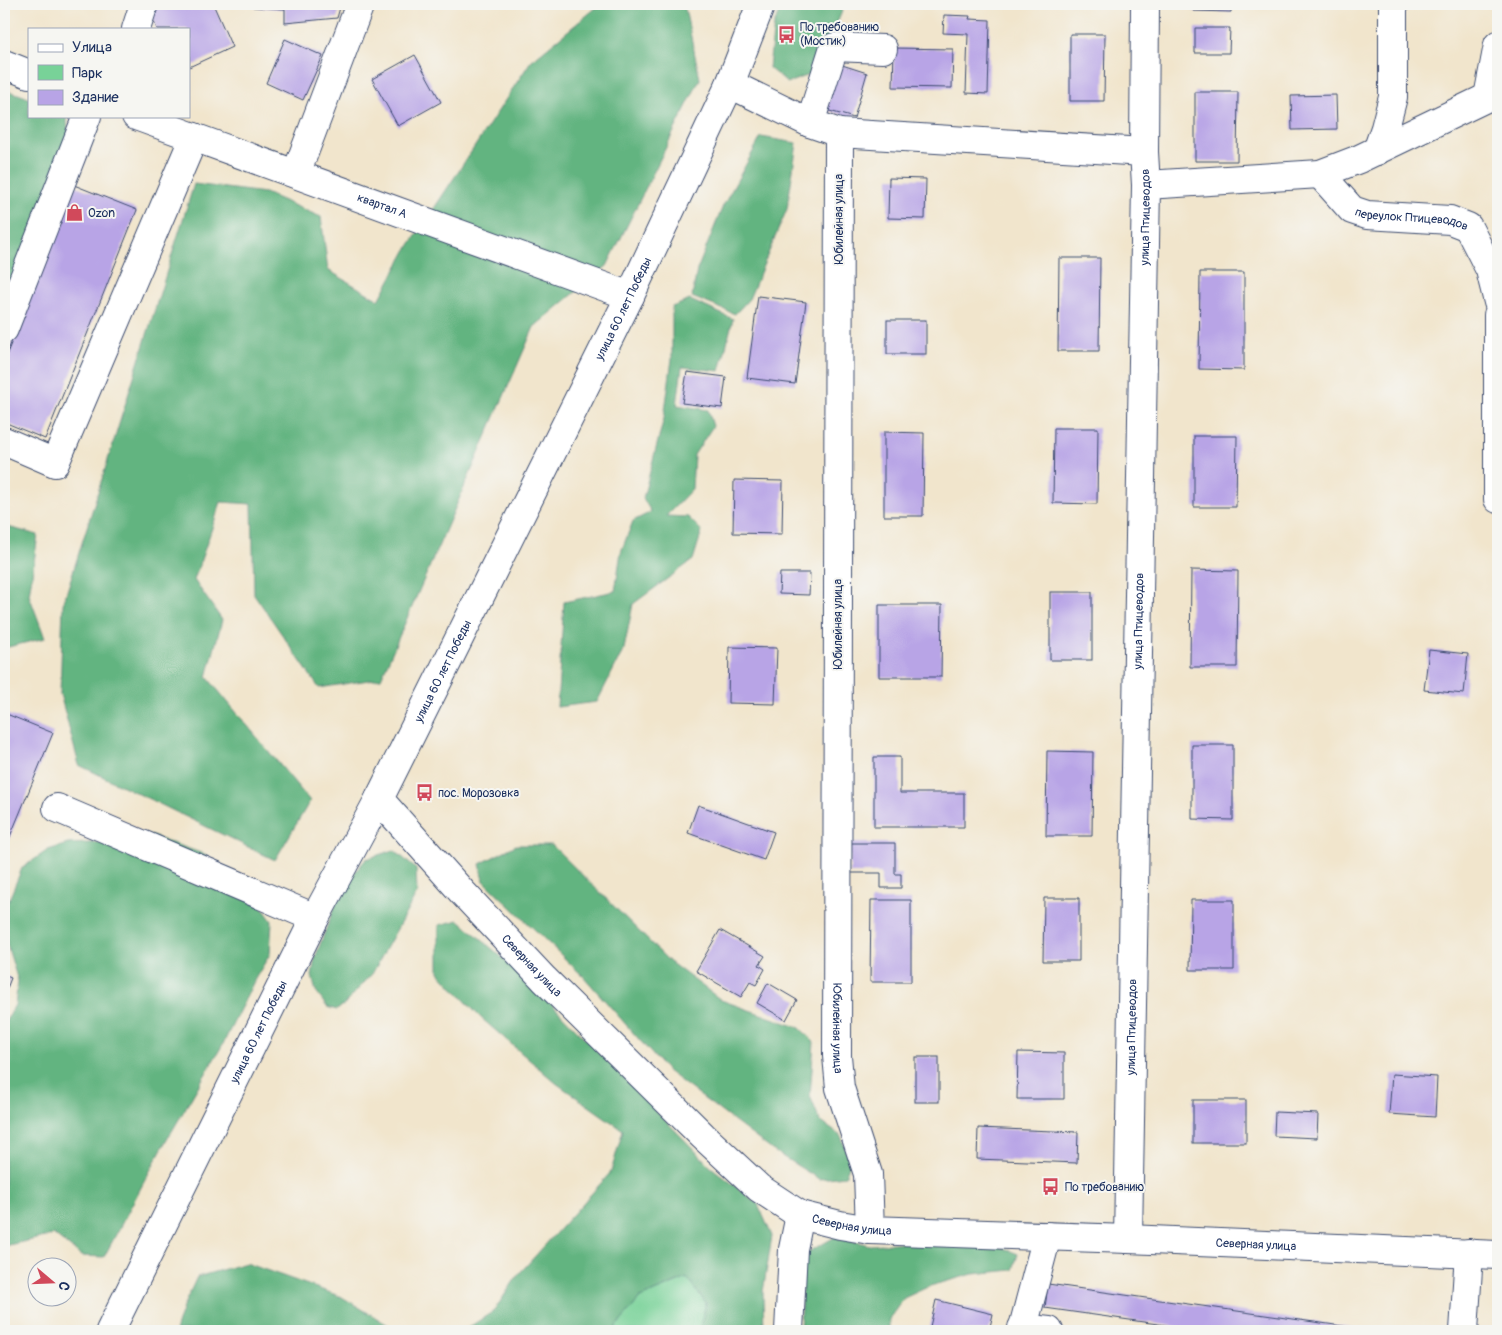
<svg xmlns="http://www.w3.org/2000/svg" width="1502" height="1335" font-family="Pangolin,sans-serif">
<rect width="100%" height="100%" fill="#f6f6f2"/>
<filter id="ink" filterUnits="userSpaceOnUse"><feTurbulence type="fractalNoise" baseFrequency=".02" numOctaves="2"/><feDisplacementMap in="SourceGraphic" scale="10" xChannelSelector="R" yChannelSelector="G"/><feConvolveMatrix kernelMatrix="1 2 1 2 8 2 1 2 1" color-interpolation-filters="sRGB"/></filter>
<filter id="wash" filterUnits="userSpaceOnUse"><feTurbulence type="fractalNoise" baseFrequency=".0096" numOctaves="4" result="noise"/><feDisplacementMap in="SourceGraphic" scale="20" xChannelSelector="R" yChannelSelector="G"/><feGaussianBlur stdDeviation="1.12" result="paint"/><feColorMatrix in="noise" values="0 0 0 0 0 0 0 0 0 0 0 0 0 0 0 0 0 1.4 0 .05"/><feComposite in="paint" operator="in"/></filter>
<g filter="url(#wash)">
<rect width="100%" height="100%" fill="#f1e5cc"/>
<!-- green -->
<polygon fill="#78d298" stroke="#4a807b" points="688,1278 706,1303 699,1331 613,1331 640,1298"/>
<!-- forest -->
<g fill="#62b480" stroke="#3e726f">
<polygon points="598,4 684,4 700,79 607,266 534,327 381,678 319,688 254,594 252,504 221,502 194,580 222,620 207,677 310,801 275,860 79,765 60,694 63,604 194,184 265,193 321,217 328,270 379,300 406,251 531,61 597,7"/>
<polygon points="782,4 845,4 825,52 812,74 787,83 769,68 774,25"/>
<polygon points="4,89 29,98 29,116 66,116 75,172 4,324"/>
<polygon points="761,137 797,143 787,209 749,299 735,314 692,297 697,270 723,206"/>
<polygon points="690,300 733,319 720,371 682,367 677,405 708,410 713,426 694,455 692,489 666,516 688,517 702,531 693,560 633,604 624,649 597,702 557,707 564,602 615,591 621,552 633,521 651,512 643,498 664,418 672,359 672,307"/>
<polygon points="4,526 38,535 29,595 45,638 4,648"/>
<polygon points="146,834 201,853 240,876 272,921 270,954 255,979 223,1044 161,1150 104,1257 81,1256 54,1235 4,1246 4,1024 15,1005 18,981 7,945 6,907 22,868 48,850 68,844 111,842"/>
<polygon points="516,845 552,845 670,962 721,1000 800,1028 814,1042 810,1096 820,1121 841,1136 850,1164 845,1176 819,1179 772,1150 666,1070 584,977 484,881 480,864"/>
<polygon points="394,850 416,869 417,893 372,974 346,1003 337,1010 327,1007 316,992 312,976 315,958 342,887 366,859"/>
<polygon points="459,920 528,980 711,1167 758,1204 772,1236 763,1292 764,1331 699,1331 706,1303 687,1278 640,1298 613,1331 453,1331 466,1329 494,1311 518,1275 611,1172 623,1130 556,1083 480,1017 439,972 439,925"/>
<polygon points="835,1237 870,1245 920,1241 993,1244 1018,1254 1013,1270 973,1274 930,1286 904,1298 889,1319 889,1331 800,1331 803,1255"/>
<polygon points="246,1263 342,1297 398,1331 175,1331 183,1307 197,1277"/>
</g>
<g id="blocks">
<!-- building -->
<g fill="#b8a4e6">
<polygon points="162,4 206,4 206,5 213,4 232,47 189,67 189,29 157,29 149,10"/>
<polygon points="253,4 341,4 337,18 285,23 285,9 253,7"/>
<polygon points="1193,4 1231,4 1231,12 1193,11"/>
<polygon points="944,15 970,16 969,19 990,20 988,94 966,93 968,34 943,33"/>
<polygon points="1195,28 1230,28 1229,53 1195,53"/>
<polygon points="1070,34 1105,34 1104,101 1070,101"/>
<polygon points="285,39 323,56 303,100 266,83"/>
<polygon points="894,48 953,49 952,88 893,87"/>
<polygon points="415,55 441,102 398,126 372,79"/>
<polygon points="839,64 867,73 854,118 826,110"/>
<polygon points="1195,92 1238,92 1237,161 1195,161"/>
<polygon points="1336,95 1337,129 1292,130 1291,96"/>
<polygon points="889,178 926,179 925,219 888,218"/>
<polygon points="74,185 137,210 45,439 4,422 4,361"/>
<polygon points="1059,258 1100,258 1099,351 1058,351"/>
<polygon points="1200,272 1244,272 1244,370 1199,369"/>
<polygon points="758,296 806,302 795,384 747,378"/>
<rect x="887" y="320" width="39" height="34"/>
<polygon points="687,372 726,377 722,408 682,403"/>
<polygon points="1054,428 1098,428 1097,504 1053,503"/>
<polygon points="884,432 924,433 923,516 884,516"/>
<polygon points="1194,436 1237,436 1236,507 1194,507"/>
<polygon points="734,480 783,481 782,534 733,533"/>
<polygon points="1191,570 1238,571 1237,667 1190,667"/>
<polygon points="780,573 810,573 809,595 779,594"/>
<rect x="1050" y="592" width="42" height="68"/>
<polygon points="879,605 942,605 941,677 879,677"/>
<polygon points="729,647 777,648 775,704 728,703"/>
<polygon points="1429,650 1468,654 1464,694 1424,690"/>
<polygon points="4,713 53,733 4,851"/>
<polygon points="1192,745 1233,745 1233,820 1192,819"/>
<polygon points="1047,751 1093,752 1092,836 1046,836"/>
<polygon points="874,757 900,757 900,793 964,793 964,827 874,827"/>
<polygon points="698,805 774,832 764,860 688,833"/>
<polygon points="850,843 895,843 895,874 901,874 901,888 881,888 881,873 850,873"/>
<polygon points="1044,898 1079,898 1079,961 1043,961"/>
<polygon points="871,900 911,900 911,982 870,982"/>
<polygon points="1191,900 1234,900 1234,970 1190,970"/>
<polygon points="720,930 765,956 759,965 765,969 756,985 750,982 741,997 696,971"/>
<polygon points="4,975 11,978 4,996"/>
<polygon points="768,983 797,1000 786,1020 757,1003"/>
<polygon points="1018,1052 1064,1053 1064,1099 1017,1099"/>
<rect x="915" y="1057" width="24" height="45"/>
<polygon points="1392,1074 1437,1077 1435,1117 1389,1114"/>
<rect x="1193" y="1100" width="53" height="43"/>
<polygon points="1275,1112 1318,1114 1317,1138 1274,1136"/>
<polygon points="978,1128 1078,1132 1077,1163 977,1159"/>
<polygon points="1048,1284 1370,1330 1370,1331 1207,1331 1045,1308"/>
<polygon points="936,1300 993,1314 989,1331 929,1331"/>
</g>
</g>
</g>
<g filter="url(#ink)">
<use href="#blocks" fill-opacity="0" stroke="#3b4a6e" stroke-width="1"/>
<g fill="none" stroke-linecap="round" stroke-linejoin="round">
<defs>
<g id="minor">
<polyline points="136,29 144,4"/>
<polyline points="4,64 29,74"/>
<path id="s1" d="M730 84 810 123 839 133 837 1056 840 1088 868 1174 870 1230"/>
<polyline points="1488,97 1498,45"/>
<path id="s2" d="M136 116 630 296"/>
<polyline points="810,123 834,47 883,49"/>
<polyline points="839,133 1144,152"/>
<polyline points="1377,151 1385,128 1393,97 1393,4"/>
<polyline points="296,174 360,4"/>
<path id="s3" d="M1320 174 1352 210 1367 215 1450 220 1468 227 1490 270 1498 302"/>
<polyline points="1146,185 1320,174 1359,159 1488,97 1498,96"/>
<polyline points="1498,315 1498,499"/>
<polyline points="4,329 87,116"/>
<polyline points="4,441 55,463 194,137"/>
<path id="s4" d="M379 799 463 893 544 979 703 1136 759 1188 800 1215 840 1225 870 1230 1128 1239 1498 1255"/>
<polyline points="57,808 315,918"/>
<path id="s5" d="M1128 1239 1146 185 1144 152 1145 4"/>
<polyline points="1022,1328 1049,1331"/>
<path id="s6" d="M110 1331 315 918 379 799 630 296 730 84 761 4"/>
<polyline points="789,1331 793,1249 800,1215"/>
<polyline points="1022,1331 1047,1236"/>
<polyline points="1464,1331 1469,1253"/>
</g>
</defs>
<!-- minor casing -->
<use href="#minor" stroke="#3b4a6e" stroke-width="30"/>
<!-- minor -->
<use href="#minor" stroke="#fff" stroke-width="28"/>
</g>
</g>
<!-- icons -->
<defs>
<symbol id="bus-bare" viewBox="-9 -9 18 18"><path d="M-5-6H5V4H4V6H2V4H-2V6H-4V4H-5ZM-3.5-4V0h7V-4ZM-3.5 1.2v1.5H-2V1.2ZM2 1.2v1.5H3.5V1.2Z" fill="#d1495b" stroke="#f6f6f2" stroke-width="2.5" paint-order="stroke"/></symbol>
<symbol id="shop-bare" viewBox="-9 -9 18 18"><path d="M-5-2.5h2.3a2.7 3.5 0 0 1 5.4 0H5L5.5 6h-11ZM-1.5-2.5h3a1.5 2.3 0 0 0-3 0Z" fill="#d1495b" stroke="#f6f6f2" stroke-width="2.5" paint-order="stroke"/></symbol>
</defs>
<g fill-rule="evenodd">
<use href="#bus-bare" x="774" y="22" width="25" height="25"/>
<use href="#shop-bare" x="62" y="200" width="25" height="25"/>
<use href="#bus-bare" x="412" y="780" width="25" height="25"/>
<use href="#bus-bare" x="1038" y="1174" width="25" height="25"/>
</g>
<g text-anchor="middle" stroke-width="4" stroke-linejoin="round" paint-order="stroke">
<!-- poi labels -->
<g font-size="12" fill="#1b2f5e" stroke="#f6f6f2" text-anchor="start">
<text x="800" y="31">По требованию<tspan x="800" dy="14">(Мостик)</tspan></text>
<text x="88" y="217">Ozon</text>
<text x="438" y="797">пос. Морозовка</text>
<text x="1065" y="1191">По требованию</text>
</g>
<!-- street labels -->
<g font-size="12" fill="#1b2f5e" stroke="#f6f6f2">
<text dy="4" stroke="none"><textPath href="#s2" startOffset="262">квартал А</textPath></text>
<text dy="4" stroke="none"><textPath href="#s5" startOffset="1022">улица Птицеводов</textPath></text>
<text transform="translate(839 219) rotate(-90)" y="4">Юбилейная улица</text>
<text dy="4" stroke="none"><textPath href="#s3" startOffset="109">переулок Птицеводов</textPath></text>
<text dy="4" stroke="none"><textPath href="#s6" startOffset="1144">улица 60 лет Победы</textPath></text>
<text dy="4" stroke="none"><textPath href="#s5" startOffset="618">улица Птицеводов</textPath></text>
<text transform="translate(838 624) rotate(-90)" y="4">Юбилейная улица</text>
<text dy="4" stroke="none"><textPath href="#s6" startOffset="739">улица 60 лет Победы</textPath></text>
<text dy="4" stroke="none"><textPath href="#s4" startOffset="226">Северная улица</textPath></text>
<text dy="4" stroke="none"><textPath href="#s5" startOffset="212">улица Птицеводов</textPath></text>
<text dy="4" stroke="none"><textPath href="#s1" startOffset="1015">Юбилейная улица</textPath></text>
<text dy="4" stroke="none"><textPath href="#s6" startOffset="334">улица 60 лет Победы</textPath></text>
<text dy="4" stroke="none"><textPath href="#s4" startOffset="646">Северная улица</textPath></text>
<text dy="4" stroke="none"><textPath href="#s4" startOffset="1051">Северная улица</textPath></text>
</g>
</g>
<!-- margin -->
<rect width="1502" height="1335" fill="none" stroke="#f6f6f2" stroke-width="20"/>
<!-- legend -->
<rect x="28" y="28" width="162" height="90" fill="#f6f6f2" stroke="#9ea6b7"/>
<rect x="38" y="44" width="25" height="8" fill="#ffffff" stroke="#9ea6b7"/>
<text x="72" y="52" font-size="15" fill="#1b2f5e">Улица</text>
<rect x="38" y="65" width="25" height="15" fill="#78d298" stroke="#9ea6b7"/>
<text x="72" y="78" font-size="15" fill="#1b2f5e">Парк</text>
<rect x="38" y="90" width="25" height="15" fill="#b8a4e6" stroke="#9ea6b7"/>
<text x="72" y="102" font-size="15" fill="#1b2f5e">Здание</text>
<!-- north arrow -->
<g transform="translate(52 1282) rotate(109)"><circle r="24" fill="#f6f6f2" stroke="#9ea6b7"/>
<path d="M0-4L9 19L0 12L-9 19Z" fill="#d1495b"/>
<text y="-8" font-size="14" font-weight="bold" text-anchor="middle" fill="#1b2f5e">С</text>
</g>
</svg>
